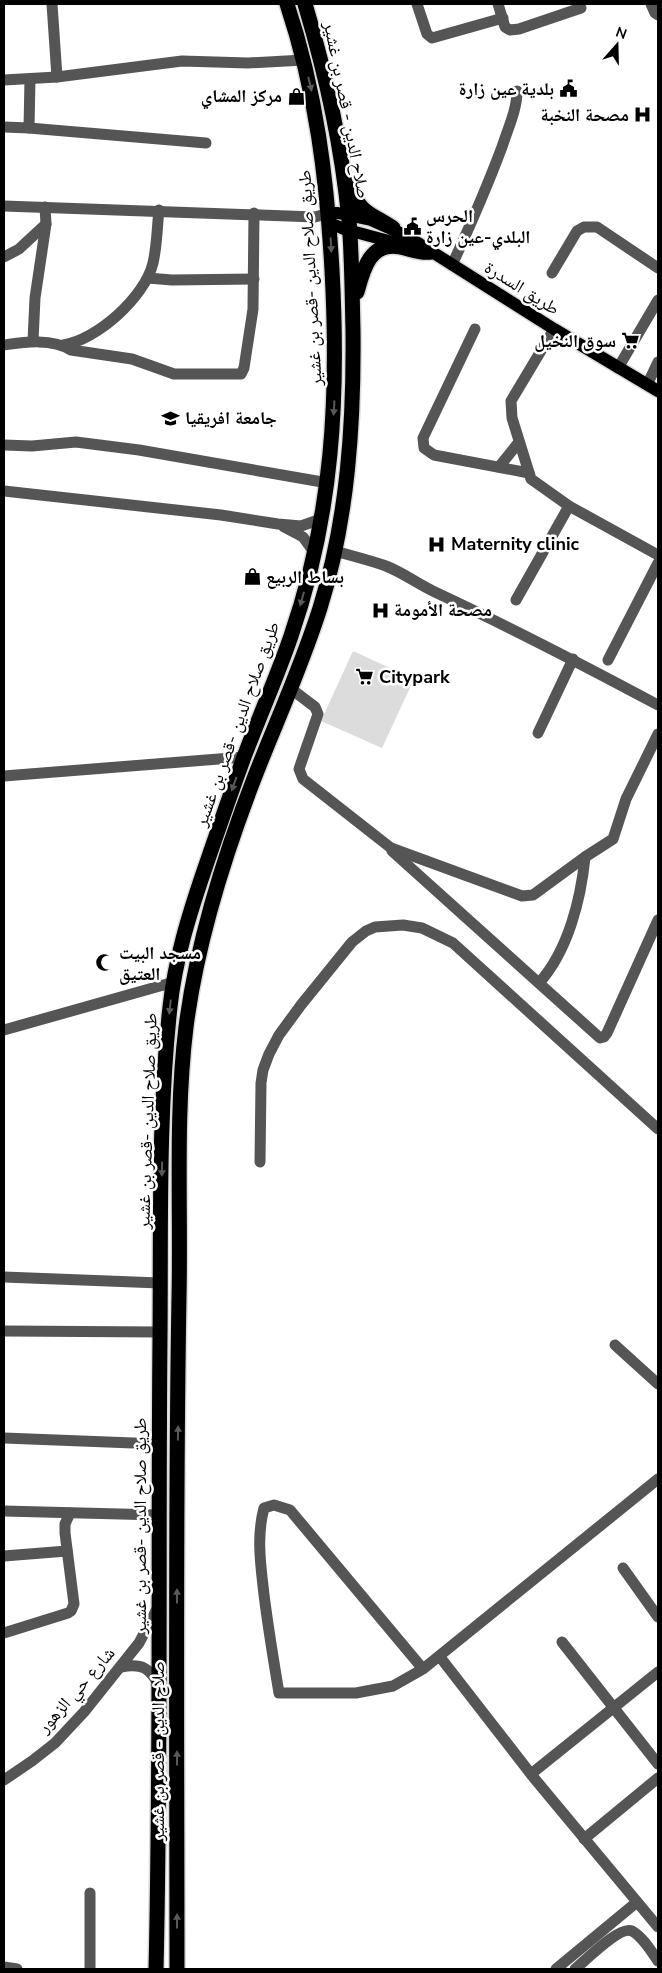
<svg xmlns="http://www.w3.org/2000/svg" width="662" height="1973" font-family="'Nunito Sans','Noto Naskh Arabic',sans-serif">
<rect width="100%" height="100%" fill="#fff"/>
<!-- green -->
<polygon fill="#dcdcdc" points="353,651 414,679 382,748 321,721"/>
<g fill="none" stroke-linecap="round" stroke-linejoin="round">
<defs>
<g id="major">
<polyline points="329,213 338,213 371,220 407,236 554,329 658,391"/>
<polyline points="330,223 344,229 400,244"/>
</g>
<g id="highway">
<path d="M349 183C361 216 368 211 393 228"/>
<path d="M357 292C363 270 370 241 400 247 411 249 420 254 431 252"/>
<path d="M156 1969C161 1759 158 1548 160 1337 161 1227 158 1116 170 1007 175 960 189 915 204 871 217 833 230 795 244 757 259 717 277 677 291 636 333 514 339 397 332 270 327 179 316 91 287 4"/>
<path d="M177 1969C177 1745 175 1521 179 1297 181 1208 175 1116 186 1027 197 941 224 856 255 776 277 720 302 665 320 608 348 518 354 423 353 330 352 293 352 256 349 220 342 147 326 74 305 4"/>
</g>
</defs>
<!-- major casing -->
<use href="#major" stroke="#dbdbdb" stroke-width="15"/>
<!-- highway casing -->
<use href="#highway" stroke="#dbdbdb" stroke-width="18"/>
<!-- minor -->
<g stroke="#555" stroke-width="11">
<polyline points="52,4 57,77"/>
<polyline points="417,4 427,34 432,38 503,18"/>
<polyline points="498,4 505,27 510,30 519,29 581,8"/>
<polyline points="651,4 655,13 658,15"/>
<polyline points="4,80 57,77 182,61 248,63 304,60"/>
<polyline points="4,127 29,128 30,79"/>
<polyline points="29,128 206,143"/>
<polyline points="4,206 315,217 329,213"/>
<polyline points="4,257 19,249 46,224"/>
<path d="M452 265C470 226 487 187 502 147 508 128 517 110 517 91"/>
<polyline points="552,273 577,231 584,227 597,227 658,268"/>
<polyline points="148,278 172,280 254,279"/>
<polyline points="475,329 423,438 424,448 434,455 529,473"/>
<polyline points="554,329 511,401 512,418 531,479 569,506 658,555"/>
<polyline points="33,341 35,298 46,224 45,207"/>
<path d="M4 345C25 342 52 338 71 350L132 359 174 374H241L244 368 253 309 254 213"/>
<path d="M63 345C97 340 145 297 153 263 157 246 157 228 159 210"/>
<polyline points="618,368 658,300"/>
<polyline points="647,385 658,362"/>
<polyline points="4,445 32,446 76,442 139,450 328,483"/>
<polyline points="499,467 519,442"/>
<polyline points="4,491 221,515 278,524 301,526 321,519"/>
<polyline points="284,527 303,537 314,552"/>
<path d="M335 551C352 556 369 560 386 566 404 573 419 585 437 593 512 628 585 666 658 705"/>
<polyline points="516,600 569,506"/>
<polyline points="608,660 658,563"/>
<polyline points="290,688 315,707 318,714 299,769 303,779 391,848 522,896 533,895 585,857 613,839 626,799 658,734"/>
<polyline points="538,733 573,659"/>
<polyline points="4,776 244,757"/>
<polyline points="392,851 600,1038 604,1037 607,1033 658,920"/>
<path d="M539 983C568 951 581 899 585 857"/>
<polyline points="4,1030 174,982"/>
<polyline points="260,1162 261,1083 263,1070 269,1054 279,1035 301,1005 352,942 366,931 375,927 403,925 422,928 453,943 658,1129"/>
<polyline points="4,1277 160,1283"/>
<polyline points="4,1331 160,1332"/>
<polyline points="615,1345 658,1384"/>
<polyline points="4,1438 159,1444"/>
<polyline points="4,1511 159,1515"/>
<polyline points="4,1556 67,1551"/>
<polyline points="623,1568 658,1617"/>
<polyline points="4,1633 68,1613 71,1611 74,1604 65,1533 65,1524 70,1513"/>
<polyline points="562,1642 658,1764"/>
<polyline points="440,1657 534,1778 658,1927"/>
<path d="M121 1667C143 1663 149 1668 160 1686"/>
<path d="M423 1669 290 1510 274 1505 264 1508C257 1534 260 1560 263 1586 267 1622 273 1657 279 1693H356L393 1686 423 1669 658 1479"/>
<polyline points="531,1774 658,1672"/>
<polyline points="4,1780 32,1761 55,1743 84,1712 139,1643 158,1607"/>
<polyline points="584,1839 658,1778"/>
<polyline points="90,1893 90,1969"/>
<polyline points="4,1967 17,1969"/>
<polyline points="556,1969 637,1902"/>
<path d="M575 1969C585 1961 620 1925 632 1931 643 1937 651 1951 658 1961"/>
</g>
<!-- major -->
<use href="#major" stroke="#000" stroke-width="12"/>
<!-- highway -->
<use href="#highway" stroke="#000" stroke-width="15"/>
</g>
<!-- one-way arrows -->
<defs><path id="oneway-solid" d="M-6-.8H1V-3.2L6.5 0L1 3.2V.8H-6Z" transform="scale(1.25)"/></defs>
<g fill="#595959">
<use href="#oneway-solid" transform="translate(310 84) rotate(77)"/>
<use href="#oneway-solid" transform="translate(331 245) rotate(87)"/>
<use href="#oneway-solid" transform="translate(334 408) rotate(93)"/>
<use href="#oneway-solid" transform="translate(302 599) rotate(106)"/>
<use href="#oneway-solid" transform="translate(234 784) rotate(110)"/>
<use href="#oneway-solid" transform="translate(170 1007) rotate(96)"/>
<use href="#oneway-solid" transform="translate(162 1169) rotate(91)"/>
<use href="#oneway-solid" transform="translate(178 1433) rotate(-89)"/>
<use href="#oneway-solid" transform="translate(177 1596) rotate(-90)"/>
<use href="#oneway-solid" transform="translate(177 1758) rotate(-90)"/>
<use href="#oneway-solid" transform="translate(177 1921) rotate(-90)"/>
</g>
<!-- icons -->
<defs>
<symbol id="civic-bare" viewBox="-9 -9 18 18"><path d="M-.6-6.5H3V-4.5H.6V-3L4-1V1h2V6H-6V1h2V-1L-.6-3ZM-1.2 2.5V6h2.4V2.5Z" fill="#000" stroke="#fff" stroke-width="2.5" paint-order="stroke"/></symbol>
<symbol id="shop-bare" viewBox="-9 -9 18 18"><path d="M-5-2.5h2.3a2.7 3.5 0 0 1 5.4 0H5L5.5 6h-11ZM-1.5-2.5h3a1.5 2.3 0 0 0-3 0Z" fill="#000" stroke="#fff" stroke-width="2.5" paint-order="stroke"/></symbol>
<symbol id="hospital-bare" viewBox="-9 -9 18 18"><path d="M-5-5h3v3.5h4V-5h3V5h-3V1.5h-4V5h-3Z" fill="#000" stroke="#fff" stroke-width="2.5" paint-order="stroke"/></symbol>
<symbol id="supermarket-bare" viewBox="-9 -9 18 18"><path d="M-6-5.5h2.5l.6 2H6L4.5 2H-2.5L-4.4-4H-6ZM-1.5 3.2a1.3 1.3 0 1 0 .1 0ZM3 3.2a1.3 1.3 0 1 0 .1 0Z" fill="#000" stroke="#fff" stroke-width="2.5" paint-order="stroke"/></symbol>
<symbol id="university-bare" viewBox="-9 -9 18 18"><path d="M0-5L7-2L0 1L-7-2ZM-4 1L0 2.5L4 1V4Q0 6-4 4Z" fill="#000" stroke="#fff" stroke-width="2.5" paint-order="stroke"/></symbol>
<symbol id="mosque-bare" viewBox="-9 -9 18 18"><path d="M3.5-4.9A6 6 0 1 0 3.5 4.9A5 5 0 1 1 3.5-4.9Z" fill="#000" stroke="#fff" stroke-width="2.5" paint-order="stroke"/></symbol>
</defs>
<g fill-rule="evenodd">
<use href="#civic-bare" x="556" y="76" width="25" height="25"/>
<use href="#shop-bare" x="284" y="84" width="25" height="25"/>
<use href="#hospital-bare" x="630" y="102" width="25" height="25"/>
<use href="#civic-bare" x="400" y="214" width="25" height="25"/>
<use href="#supermarket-bare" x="618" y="328" width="25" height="25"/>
<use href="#university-bare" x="158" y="406" width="25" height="25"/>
<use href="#hospital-bare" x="424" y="532" width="25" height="25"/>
<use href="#shop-bare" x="240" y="564" width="25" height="25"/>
<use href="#hospital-bare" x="368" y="598" width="25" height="25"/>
<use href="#supermarket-bare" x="352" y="664" width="25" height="25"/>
<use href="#mosque-bare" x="92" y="950" width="25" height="25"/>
</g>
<g text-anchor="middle" stroke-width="5" stroke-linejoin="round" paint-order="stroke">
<!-- poi labels -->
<g font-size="18" font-weight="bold" fill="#000" stroke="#fff" text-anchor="start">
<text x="554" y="95" text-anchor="end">بلدية عين زارة</text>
<text x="282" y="102" text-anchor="end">مركز المشاي</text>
<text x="629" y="121" text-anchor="end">مصحة النخبة</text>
<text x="426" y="222">الحرس<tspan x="426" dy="21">البلدي-عين زارة</tspan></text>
<text x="616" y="347" text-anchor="end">سوق النخيل</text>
<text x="185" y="424">جامعة افريقيا</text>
<text x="451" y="550">Maternity clinic</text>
<text x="266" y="583">بساط الربيع</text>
<text x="394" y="616">مصحة الأمومة</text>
<text x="379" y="683">Citypark</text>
<text x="119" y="959">مسجد البيت<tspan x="119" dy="21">العتيق</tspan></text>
</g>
<!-- street labels -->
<g font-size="18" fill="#000" stroke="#fff">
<text transform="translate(347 110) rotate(79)" y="6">صلاح الدين - قصر بن غشير</text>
<text transform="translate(310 278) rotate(-93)" y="6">طريق صلاح الدين -قصر بن غشير</text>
<text transform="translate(522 288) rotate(32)" y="6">طريق السدرة</text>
<text transform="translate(237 724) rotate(-70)" y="6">طريق صلاح الدين -قصر بن غشير</text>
<text transform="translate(147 1121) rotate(-88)" y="6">طريق صلاح الدين -قصر بن غشير</text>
<text transform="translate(140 1526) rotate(-90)" y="6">طريق صلاح الدين -قصر بن غشير</text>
<text transform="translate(76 1690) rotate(-49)" y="6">شارع حي الزهور</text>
<text transform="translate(158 1751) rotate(-90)" y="6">صلاح الدين - قصر بن غشير</text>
</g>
</g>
<!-- border -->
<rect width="662" height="1973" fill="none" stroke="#000000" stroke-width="10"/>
<!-- north arrow -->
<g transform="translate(617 45) rotate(20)" stroke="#ffffff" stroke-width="4" paint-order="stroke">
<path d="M0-4L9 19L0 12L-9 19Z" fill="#000000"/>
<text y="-8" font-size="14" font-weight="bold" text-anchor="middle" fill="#000000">N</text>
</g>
</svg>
